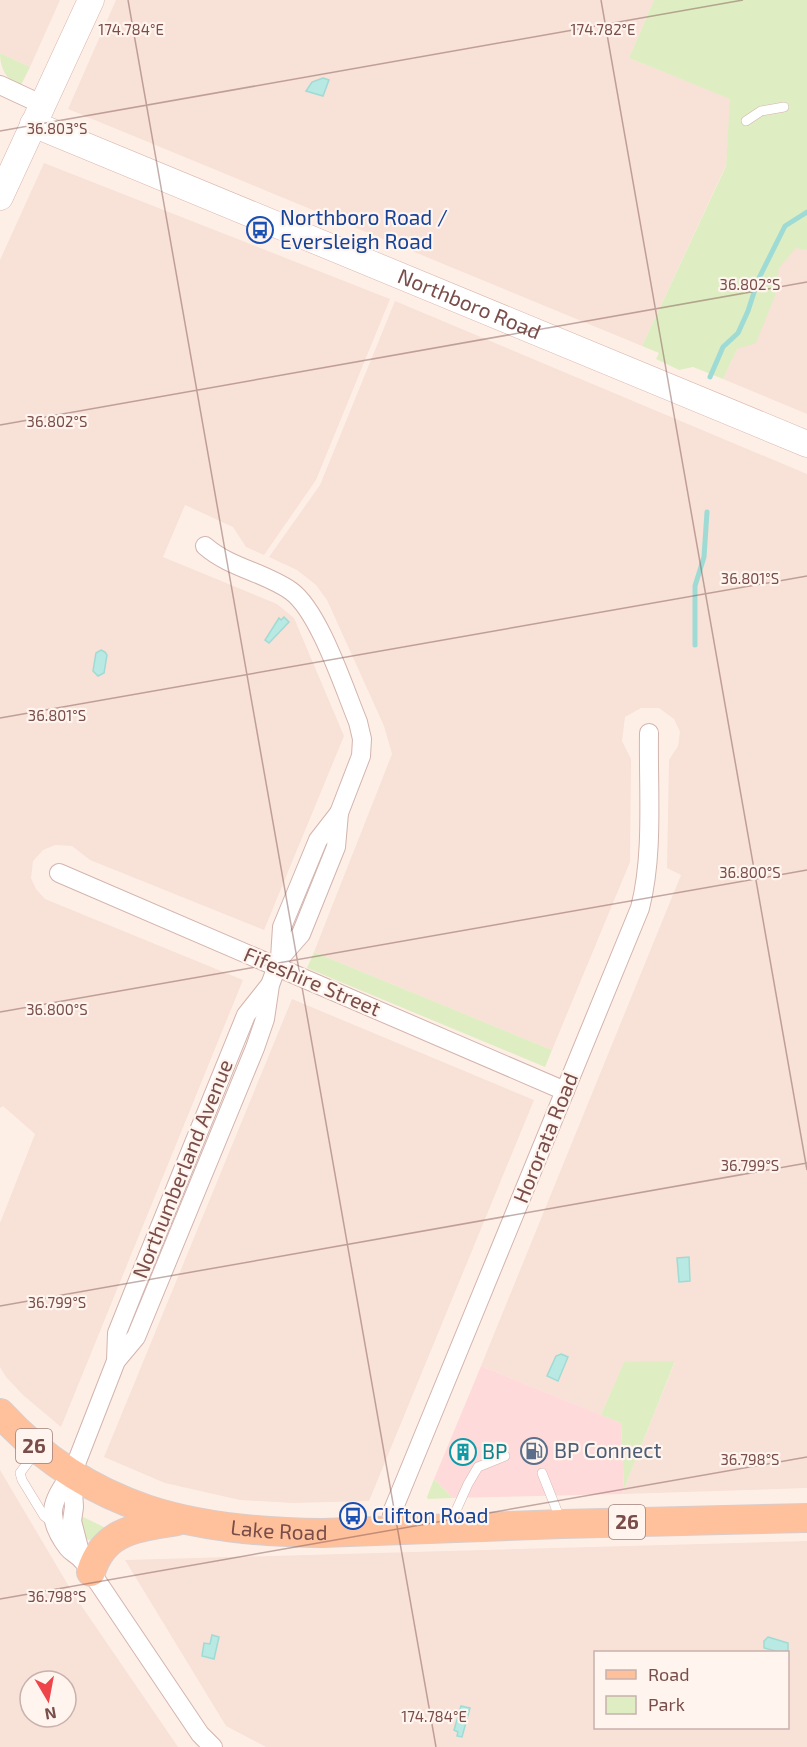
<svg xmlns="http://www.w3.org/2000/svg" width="807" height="1747" font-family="'Exo 2',sans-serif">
<rect width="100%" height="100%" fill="#feefe6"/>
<!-- residential -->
<g fill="#f8e1d7" fill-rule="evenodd">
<polygon points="0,0 60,0 30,67 0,53"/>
<polygon points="116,0 654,0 629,58 731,99 726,165 642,346 68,109"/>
<polygon points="44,163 390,299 316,480 264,555 246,547 233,527 185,505 163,557 277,604 294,618 344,736 264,930 90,860 72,846 55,845 43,850 33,861 31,878 36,889 45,899 243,980 61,1427 23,1395 6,1377 0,1367 0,1223 35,1134 3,1106 0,1108 0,260"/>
<polygon points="807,219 807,414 723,379 792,229"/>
<polygon points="395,301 807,474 807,1488 622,1494 675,1362 624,1362 601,1415 481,1366 681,875 667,868 669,760 678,746 680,732 674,719 659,708 641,708 625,717 622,741 631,759 630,862 552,1050 314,952 392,754 384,726 327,600 316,585 297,570 269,557 320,485"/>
<polygon points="292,999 534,1100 369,1501 292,1503 240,1500 165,1483 104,1457"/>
<path d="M0 1470 74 1595 178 1747H0ZM30 1681H66V1717H30Z"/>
<path d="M807 1541V1747H266L226 1726 125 1560ZM596 1652H788V1728H596Z"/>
</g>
<!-- commercial -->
<polygon fill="#fedbda" points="481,1366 621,1423 624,1489 622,1494 453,1498 434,1479"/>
<!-- green -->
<g fill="#dfedc3">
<polygon points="654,0 807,0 807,250 796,248 779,268 775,296 756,343 737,349 723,379 693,367 679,370 656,359 659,353 642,346 726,166 730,99 629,58"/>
<path d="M0 53 30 67 20 87C6 80 0 68 0 53Z"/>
<polygon points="314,952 552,1050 545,1067 307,968"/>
<polygon points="675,1361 624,1489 621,1423 601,1415 624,1362"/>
<polygon points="434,1479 453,1498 428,1499 427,1497"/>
<polygon points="79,1515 108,1529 93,1541 85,1539"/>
</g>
<!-- water -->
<g fill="#b9e9e3" stroke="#9fdbd5" stroke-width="1.5">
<polygon points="323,78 329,80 323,96 306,91 312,82"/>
<polygon points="284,617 289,622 269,643 265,640 279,618 281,620"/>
<polygon points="101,650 105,652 107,655 104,673 98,676 93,671 96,653"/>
<polygon points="689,1257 690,1281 679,1282 677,1258"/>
<polygon points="561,1354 568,1357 558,1381 547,1376 556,1356"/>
<polygon points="212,1635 219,1637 214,1659 202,1656 204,1643 210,1644"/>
<polygon points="768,1637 788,1643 788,1651 779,1652 764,1648 764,1641"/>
<polygon points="461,1706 470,1708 462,1737 457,1736 458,1732 454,1730"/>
</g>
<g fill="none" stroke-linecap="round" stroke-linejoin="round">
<!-- stream -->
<g stroke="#9fdbd5" stroke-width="5">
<polyline points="710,377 723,347 738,333 748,311 758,280 785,226 807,212"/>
<polyline points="695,645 695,586 704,557 707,512"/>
</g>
<defs>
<g id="lane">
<polyline points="746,121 761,111 784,107"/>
<polyline points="37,1450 20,1473 22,1480 44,1516 53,1523"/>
<polyline points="542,1473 561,1521"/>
<polyline points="450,1524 468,1484 478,1467 505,1456"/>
</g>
<g id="street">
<polyline points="0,85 43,105"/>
<polyline points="59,873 565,1091"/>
<polyline points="280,958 282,927 318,840 339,813"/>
<polyline points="116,1361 117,1333 135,1288 246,1015 269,986"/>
<path d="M72 1474C50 1501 45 1518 68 1548 72 1553 78 1555 82 1560 86 1564 88 1568 91 1572L200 1734 213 1747"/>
<path d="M389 1531 393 1510 640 908C654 854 648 790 649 733"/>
<path d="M82 1560 72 1521 74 1507 72 1474 116 1361 136 1337 255 1048 265 1019 270 985 277 966 280 958 301 934 336 847 339 813 361 756 362 739 358 722C344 688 319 611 291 591 264 572 230 568 205 546"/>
</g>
<g id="secondary">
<path id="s1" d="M33 124 807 444"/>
<polyline points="0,197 91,0"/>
</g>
<g id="primary">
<path id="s2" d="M0 1413C90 1511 195 1532 323 1533L562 1524 807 1518"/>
<path d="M91 1572C104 1529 138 1528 177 1521"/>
</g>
</defs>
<!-- lane casing -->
<use href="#lane" stroke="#d3b4ae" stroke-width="10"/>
<!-- street casing -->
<use href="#street" stroke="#d3b4ae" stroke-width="20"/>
<!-- secondary casing -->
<use href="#secondary" stroke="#d9b5ad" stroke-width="27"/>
<!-- primary casing -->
<use href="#primary" stroke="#d9cdcc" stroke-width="30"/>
<!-- lane -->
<use href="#lane" stroke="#fff" stroke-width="9"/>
<!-- street -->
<use href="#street" stroke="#fff" stroke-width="18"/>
<!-- secondary -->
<use href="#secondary" stroke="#fff" stroke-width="26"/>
<!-- primary -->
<use href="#primary" stroke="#ffc09c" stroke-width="28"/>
</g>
<!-- ticks -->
<path fill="none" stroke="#794d49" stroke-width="1.5" stroke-opacity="0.45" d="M128 0 436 1747M601 0 807 1170M0 131 743 0M0 425 807 282M0 718 807 576M0 1012 807 870M0 1306 807 1163M0 1599 807 1457"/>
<!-- icons -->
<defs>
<symbol id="bus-ring" viewBox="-11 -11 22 22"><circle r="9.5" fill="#fff4ee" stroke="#1a4fb4" stroke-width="1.5"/><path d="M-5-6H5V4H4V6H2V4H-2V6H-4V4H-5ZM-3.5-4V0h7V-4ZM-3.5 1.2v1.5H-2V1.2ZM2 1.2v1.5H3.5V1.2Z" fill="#1a4fb4"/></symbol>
<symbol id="fuel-ring" viewBox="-11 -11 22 22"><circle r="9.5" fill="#fff4ee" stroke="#5c6f8a" stroke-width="1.5"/><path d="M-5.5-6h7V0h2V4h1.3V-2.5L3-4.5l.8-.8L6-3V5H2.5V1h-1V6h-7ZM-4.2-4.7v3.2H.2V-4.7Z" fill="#5c6f8a"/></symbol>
<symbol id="building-ring" viewBox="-11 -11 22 22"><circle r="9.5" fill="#fff4ee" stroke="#0f9aa8" stroke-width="1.5"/><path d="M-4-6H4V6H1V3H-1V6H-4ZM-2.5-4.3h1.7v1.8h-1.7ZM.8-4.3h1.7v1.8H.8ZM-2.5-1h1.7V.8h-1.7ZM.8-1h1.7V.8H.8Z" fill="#0f9aa8"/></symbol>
</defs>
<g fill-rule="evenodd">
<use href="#bus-ring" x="245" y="215" width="30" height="30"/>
<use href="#fuel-ring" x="519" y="1436" width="30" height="30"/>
<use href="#building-ring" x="448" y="1437" width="30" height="30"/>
<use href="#bus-ring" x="338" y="1501" width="30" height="30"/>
</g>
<g text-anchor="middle" stroke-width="4.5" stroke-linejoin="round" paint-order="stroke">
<!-- shield labels -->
<g fill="#fff4ee" stroke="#a17f7a" stroke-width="1.5">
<rect x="16" y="1429" width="36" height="34" rx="4.5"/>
<rect x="609" y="1505" width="36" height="34" rx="4.5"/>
</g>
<g font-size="20" font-weight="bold" fill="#794d49">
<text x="34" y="1453">26</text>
<text x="627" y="1529">26</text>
</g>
<!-- transit labels -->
<g font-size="21" fill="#164399" stroke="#fff4ee" text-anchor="start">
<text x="280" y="225">Northboro Road /<tspan x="280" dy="24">Eversleigh Road</tspan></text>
<text x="372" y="1523">Clifton Road</text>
</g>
<!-- street labels -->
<g font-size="21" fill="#794d49" stroke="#fff4ee">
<text dy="7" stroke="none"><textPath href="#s1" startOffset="472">Northboro Road</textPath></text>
<text transform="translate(312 982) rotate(23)" y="7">Fifeshire Street</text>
<text transform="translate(546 1138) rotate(-68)" y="7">Hororata Road</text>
<text transform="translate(183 1169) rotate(-68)" y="7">Northumberland Avenue</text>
<text dy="7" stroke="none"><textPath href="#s2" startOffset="312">Lake Road</textPath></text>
</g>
<!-- service labels -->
<g font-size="21" fill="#4e5e75" stroke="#fff4ee" text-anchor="start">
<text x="554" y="1458">BP Connect</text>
</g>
<!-- culture labels -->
<g font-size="21" fill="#0d838f" stroke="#fff4ee" text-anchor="start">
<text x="482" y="1459">BP</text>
</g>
</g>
<g font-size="15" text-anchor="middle" fill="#794d49" stroke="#fff4ee" stroke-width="4.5" stroke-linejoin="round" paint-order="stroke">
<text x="131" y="35">174.784°E</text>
<text x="603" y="35">174.782°E</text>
<text x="57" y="134">36.803°S</text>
<text x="750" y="290">36.802°S</text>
<text x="57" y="427">36.802°S</text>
<text x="750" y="584">36.801°S</text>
<text x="57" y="721">36.801°S</text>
<text x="750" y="878">36.800°S</text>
<text x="57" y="1015">36.800°S</text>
<text x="750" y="1171">36.799°S</text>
<text x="57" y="1308">36.799°S</text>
<text x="750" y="1465">36.798°S</text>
<text x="57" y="1602">36.798°S</text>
<text x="434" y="1722">174.784°E</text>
</g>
<!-- legend -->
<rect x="594" y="1651" width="195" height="78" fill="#fff4ee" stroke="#c9b1ac" stroke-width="1.5"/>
<rect x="606" y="1670" width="30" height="9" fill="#ffc09c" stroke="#c9b1ac" stroke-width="1.5"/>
<text x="648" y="1681" font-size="18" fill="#794d49">Road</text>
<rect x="606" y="1696" width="30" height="18" fill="#dfedc3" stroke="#c9b1ac" stroke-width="1.5"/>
<text x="648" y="1711" font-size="18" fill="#794d49">Park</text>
<!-- north arrow -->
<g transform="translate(48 1699) rotate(170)"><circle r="28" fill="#fff4ee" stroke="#c9b1ac" stroke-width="1.5"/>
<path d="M0-4.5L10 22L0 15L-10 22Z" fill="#ee454b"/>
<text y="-9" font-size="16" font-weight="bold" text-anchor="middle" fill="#794d49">N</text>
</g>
</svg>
